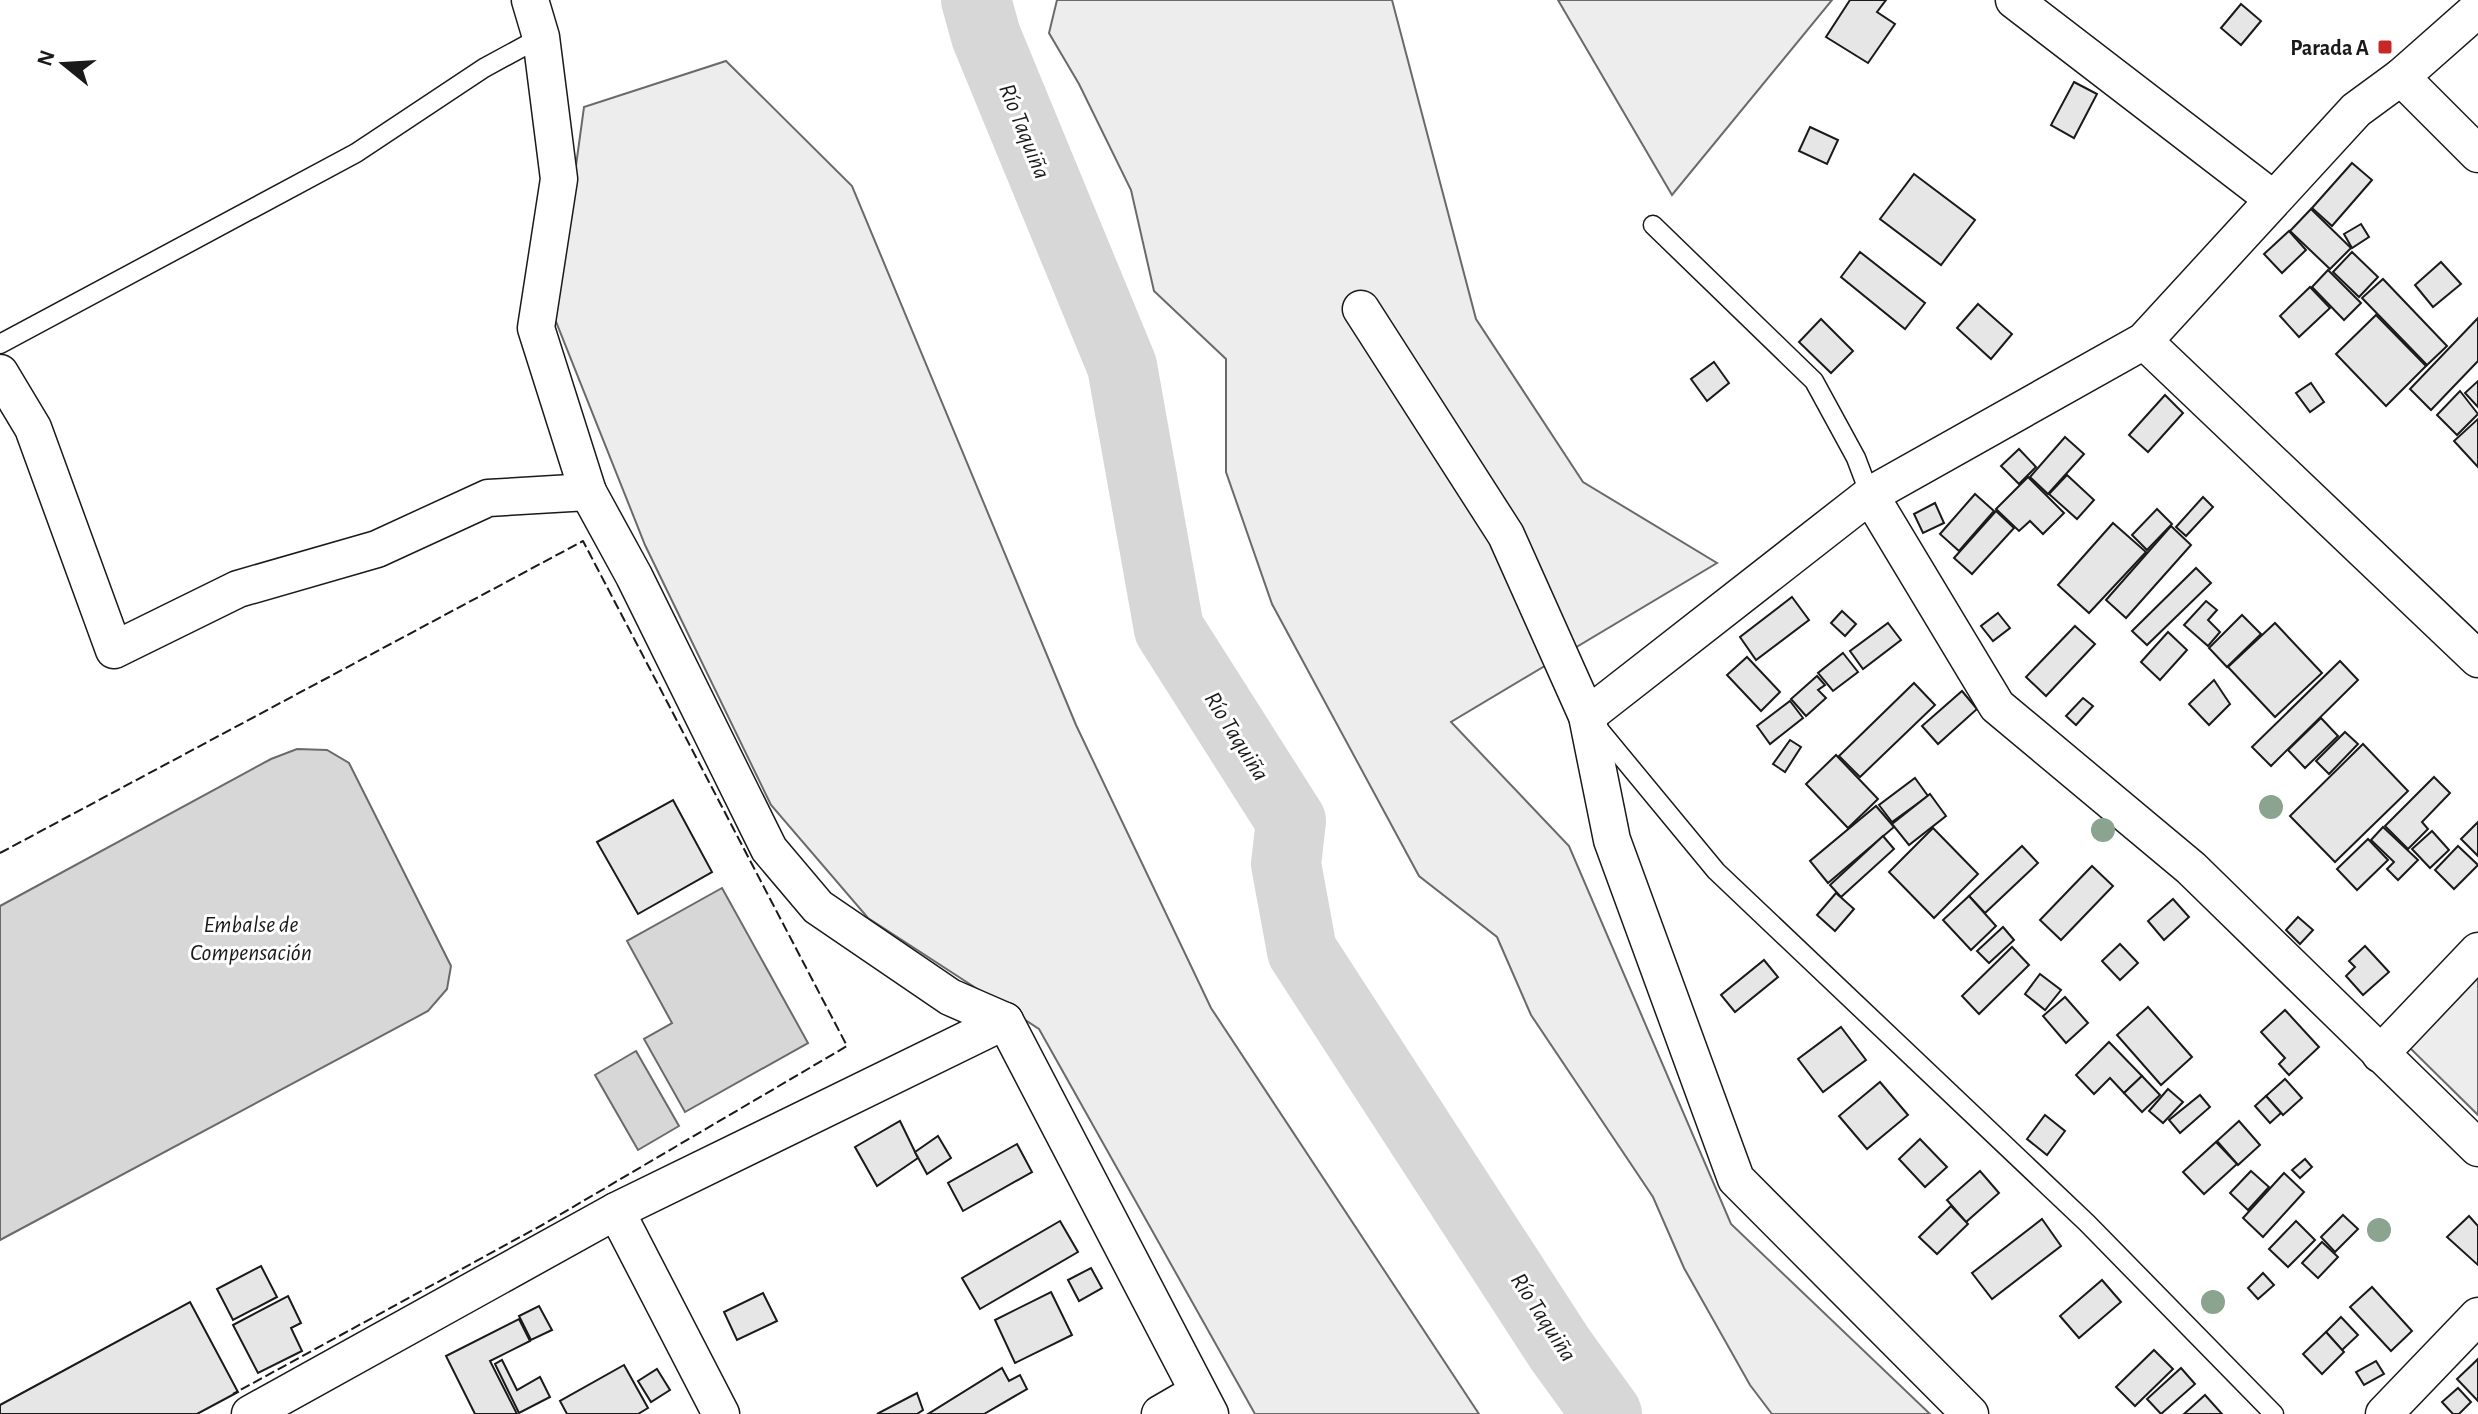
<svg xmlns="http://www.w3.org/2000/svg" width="2478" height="1414" font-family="'Alegreya Sans',sans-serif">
<rect width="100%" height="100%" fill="#fff"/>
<!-- built -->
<g fill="#ededed" stroke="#6a6a6a" stroke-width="2">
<polygon points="1057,0 1392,0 1476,319 1583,482 1717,563 1451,722 1569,846 1731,1224 1930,1414 1772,1414 1750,1385 1684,1268 1653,1197 1531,1015 1497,937 1419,876 1272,604 1226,472 1226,359 1154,291 1131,190 1079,84 1049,33"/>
<polygon points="1558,0 1832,0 1672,195"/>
<polygon points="726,61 852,186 1076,725 1211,1008 1479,1414 1255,1414 1039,1029 868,918 771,805 645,545 555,319 584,107"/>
<polygon points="2478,977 2478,1115 2409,1047"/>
</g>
<!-- water -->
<g fill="#d7d7d7" stroke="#6a6a6a" stroke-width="2">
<polygon points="297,749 327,750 349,763 451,966 447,989 428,1011 0,1240 0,906 271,759"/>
<polygon points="722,888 808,1043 685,1112 644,1039 672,1023 627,941"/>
<polygon points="636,1051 679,1126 638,1150 595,1075"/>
</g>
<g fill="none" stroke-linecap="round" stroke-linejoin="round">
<!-- river -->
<polyline stroke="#d7d7d7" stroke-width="70" points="976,0 986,36 1122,366 1169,629 1291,821 1286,864 1302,951 1560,1349 1607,1414"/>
</g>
<!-- building -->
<g fill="#e6e6e6" stroke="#1a1a1a" stroke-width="2">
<polygon points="1850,0 1886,0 1877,12 1895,24 1868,63 1826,37"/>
<polygon points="2241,4 2261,21 2241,45 2221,28"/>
<polygon points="2074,82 2097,94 2074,138 2051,125"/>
<polygon points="1810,127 1838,140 1827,164 1799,151"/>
<polygon points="2352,163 2372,180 2332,226 2312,208"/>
<polygon points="1914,174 1975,220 1941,265 1880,219"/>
<polygon points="2311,209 2351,248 2330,269 2290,231"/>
<polygon points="2361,224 2369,237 2352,248 2344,234"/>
<polygon points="2289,231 2306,250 2282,273 2264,254"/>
<polygon points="1860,252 1925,303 1905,329 1841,277"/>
<polygon points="2352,252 2378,277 2359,297 2333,272"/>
<polygon points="2441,262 2461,284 2433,307 2415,285"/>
<polygon points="2328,270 2361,303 2344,320 2312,287"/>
<polygon points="2383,279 2447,346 2427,365 2362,298"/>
<polygon points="2310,287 2330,308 2299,337 2280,316"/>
<polygon points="1978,304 2012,334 1991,359 1957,328"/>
<polygon points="2376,315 2426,366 2386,406 2336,354"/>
<polygon points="2478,318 2478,361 2431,410 2410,389"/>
<polygon points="1821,319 1853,351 1831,373 1799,342"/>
<polygon points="1714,362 1729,383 1707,401 1691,379"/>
<polygon points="2478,381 2478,407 2465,393"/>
<polygon points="2311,383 2324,402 2310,412 2296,393"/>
<polygon points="2460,391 2478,414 2457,435 2437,415"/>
<polygon points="2165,395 2183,413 2148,452 2129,435"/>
<polygon points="2478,419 2478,467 2454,441"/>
<polygon points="2065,437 2084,454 2048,494 2030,477"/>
<polygon points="2019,449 2036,467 2019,484 2001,466"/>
<polygon points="2067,475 2094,500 2077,519 2049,494"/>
<polygon points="2028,477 2064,513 2043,534 2030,521 2019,531 1996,509"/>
<polygon points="1975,494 1994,511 1959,551 1940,534"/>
<polygon points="2203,497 2213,507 2186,536 2176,527"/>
<polygon points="1935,503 1944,523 1923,533 1914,514"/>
<polygon points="2157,509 2172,524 2147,550 2132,535"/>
<polygon points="1996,511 2014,528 1972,574 1954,558"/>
<polygon points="2113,523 2146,552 2089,613 2058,585"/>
<polygon points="2171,526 2191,545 2126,618 2106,600"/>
<polygon points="2196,568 2211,583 2147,645 2132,631"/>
<polygon points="1792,597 1809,620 1756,660 1740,637"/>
<polygon points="2206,601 2217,610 2208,620 2220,632 2208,646 2184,625"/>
<polygon points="1842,611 1856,624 1845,636 1831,623"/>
<polygon points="1998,613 2010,628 1993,641 1981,626"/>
<polygon points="2242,615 2261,634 2227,667 2209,648"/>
<polygon points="1888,623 1901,640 1863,669 1850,651"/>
<polygon points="2275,623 2322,673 2275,717 2228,667"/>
<polygon points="2075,626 2095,644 2046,696 2026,677"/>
<polygon points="2168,632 2187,650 2160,680 2141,662"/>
<polygon points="1843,653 1858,672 1833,691 1818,673"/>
<polygon points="1747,657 1780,692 1761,711 1727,675"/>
<polygon points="2340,661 2358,680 2271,766 2252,747"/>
<polygon points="1817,676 1825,685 1818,690 1826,698 1806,716 1791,699"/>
<polygon points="2214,680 2230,704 2209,725 2189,704"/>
<polygon points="1914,683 1935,705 1860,777 1839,756"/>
<polygon points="1962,691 1977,709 1938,744 1922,726"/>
<polygon points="2083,698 2093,706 2076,725 2066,716"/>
<polygon points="1790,701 1803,718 1770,744 1757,726"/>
<polygon points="2321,718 2338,736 2305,768 2288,750"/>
<polygon points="2345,732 2358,744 2329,774 2316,761"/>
<polygon points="1790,740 1801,747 1785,772 1773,764"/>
<polygon points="2363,744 2408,791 2335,862 2290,816"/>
<polygon points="1836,755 1878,799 1848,828 1806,784"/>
<polygon points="2434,777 2450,793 2422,822 2428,829 2408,849 2385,826"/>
<polygon points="1915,778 1928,796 1892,822 1879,805"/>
<polygon points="1930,794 1946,816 1909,845 1892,824"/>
<polygon points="673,800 712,872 638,914 597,842"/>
<polygon points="1876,806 1894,827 1828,883 1810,861"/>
<polygon points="2478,822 2478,856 2461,839"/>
<polygon points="2383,827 2418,860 2398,880 2387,869 2394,862 2371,840"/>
<polygon points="1933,828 1978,874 1934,918 1889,872"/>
<polygon points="2432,831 2449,850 2430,868 2412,849"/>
<polygon points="1883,836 1894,849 1841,897 1830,885"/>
<polygon points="2368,839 2388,860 2357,890 2337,869"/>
<polygon points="2022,846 2038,863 1985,913 1969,896"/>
<polygon points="2458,846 2478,865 2454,889 2435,870"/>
<polygon points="2092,866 2113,886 2061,940 2040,920"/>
<polygon points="1836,893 1854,909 1835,931 1817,915"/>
<polygon points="1969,896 1996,926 1971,950 1943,920"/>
<polygon points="2173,899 2189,917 2164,940 2148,921"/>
<polygon points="2298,917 2313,930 2300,944 2286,930"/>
<polygon points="2003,927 2014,940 1989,963 1977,951"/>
<polygon points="2120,944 2138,963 2120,980 2102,961"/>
<polygon points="2365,946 2389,972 2363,995 2346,976 2355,967 2349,961"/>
<polygon points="2012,947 2029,965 1979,1014 1962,996"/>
<polygon points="1764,960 1778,977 1735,1012 1721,995"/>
<polygon points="2040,974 2061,990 2045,1010 2025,994"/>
<polygon points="2065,997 2088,1023 2066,1043 2043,1016"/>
<polygon points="2148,1007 2192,1057 2161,1085 2117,1035"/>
<polygon points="2285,1010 2319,1047 2289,1075 2279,1064 2285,1058 2261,1032"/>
<polygon points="1841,1027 1866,1060 1823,1092 1798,1059"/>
<polygon points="2109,1042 2142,1076 2124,1093 2110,1078 2094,1094 2076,1075"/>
<polygon points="2142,1076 2160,1095 2142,1112 2124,1093"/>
<polygon points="2285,1079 2302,1098 2283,1115 2266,1096"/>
<polygon points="1880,1082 1908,1115 1867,1149 1839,1116"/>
<polygon points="2168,1089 2183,1102 2163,1123 2149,1111"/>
<polygon points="2200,1095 2210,1107 2180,1133 2169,1120"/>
<polygon points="2266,1096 2281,1113 2270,1123 2255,1106"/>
<polygon points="2045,1115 2065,1131 2047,1155 2027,1139"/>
<polygon points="900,1121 918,1158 877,1186 855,1147"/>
<polygon points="2239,1121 2260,1145 2238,1165 2217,1141"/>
<polygon points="938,1136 951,1158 927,1174 915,1152"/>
<polygon points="1920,1139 1947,1167 1925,1187 1899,1159"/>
<polygon points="2216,1142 2237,1164 2204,1194 2183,1172"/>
<polygon points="1017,1144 1032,1172 963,1211 948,1183"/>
<polygon points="2305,1159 2312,1167 2300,1178 2292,1170"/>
<polygon points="1980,1171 1999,1193 1966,1222 1947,1200"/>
<polygon points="2251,1171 2269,1187 2248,1210 2230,1193"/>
<polygon points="2284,1173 2304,1192 2263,1237 2243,1218"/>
<polygon points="1951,1206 1968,1224 1937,1254 1919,1237"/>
<polygon points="2343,1215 2358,1229 2335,1252 2321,1237"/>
<polygon points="2469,1216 2478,1226 2478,1265 2447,1237"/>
<polygon points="2042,1219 2061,1246 1992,1299 1972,1273"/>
<polygon points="1060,1221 1078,1252 980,1309 962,1278"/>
<polygon points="2296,1221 2315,1240 2288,1267 2269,1249"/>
<polygon points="2322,1242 2338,1257 2318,1278 2302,1263"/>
<polygon points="261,1266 277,1297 233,1320 217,1289"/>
<polygon points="1091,1268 1102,1288 1079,1301 1068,1280"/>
<polygon points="2263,1273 2274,1285 2258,1299 2248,1288"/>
<polygon points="2102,1280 2121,1302 2079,1338 2060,1316"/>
<polygon points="2372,1287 2412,1331 2391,1351 2350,1307"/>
<polygon points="1051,1292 1072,1335 1015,1363 995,1320"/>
<polygon points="763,1293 777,1321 737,1340 724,1312"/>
<polygon points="288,1296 301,1323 291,1328 302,1351 258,1373 233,1325"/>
<polygon points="190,1302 238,1392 197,1414 0,1414 0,1405"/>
<polygon points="539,1306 552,1330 531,1340 519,1316"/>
<polygon points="2341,1317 2358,1335 2342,1350 2326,1332"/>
<polygon points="519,1319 530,1341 490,1361 517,1414 475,1414 446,1356"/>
<polygon points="2326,1332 2344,1352 2322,1374 2303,1354"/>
<polygon points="2154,1350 2173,1369 2135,1406 2116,1387"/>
<polygon points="2478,1359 2478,1401 2457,1379"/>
<polygon points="502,1360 517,1390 540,1377 550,1397 519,1413 495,1364"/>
<polygon points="2376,1361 2384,1374 2364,1385 2356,1372"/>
<polygon points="624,1365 648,1408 638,1414 567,1414 560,1401"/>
<polygon points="1002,1368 1009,1381 1020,1375 1027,1389 984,1414 928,1414"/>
<polygon points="2181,1368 2195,1384 2161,1414 2147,1399"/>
<polygon points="657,1369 670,1390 651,1402 638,1381"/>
<polygon points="2458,1388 2471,1402 2459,1414 2453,1414 2442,1402"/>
<polygon points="917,1393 923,1410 917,1414 877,1414"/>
<polygon points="2205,1395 2222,1414 2184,1414"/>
</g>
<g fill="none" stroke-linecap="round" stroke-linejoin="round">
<defs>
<g id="lane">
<polyline points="1653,225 1814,381 1856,458 1870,495"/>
<polyline points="0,344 356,153 484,68 541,37"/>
<polyline points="1597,727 1716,871 2087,1223 2274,1414"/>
</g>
<g id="street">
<polyline points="530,0 541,37 559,179 536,328 588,492"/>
<polyline points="2014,0 2273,199"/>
<polyline points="2401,77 2478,154"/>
<polyline points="1361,309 1506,535 1587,716 1612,840 1736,1179 1970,1414"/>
<polyline points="2144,341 2478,659"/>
<polyline points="0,373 33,428 114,650 238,589 377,549 488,498 588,492 634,576 769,849 818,907 950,997 1005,1021 1210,1414"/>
<polyline points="1870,495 1997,706 2191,868 2478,1148"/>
<polyline points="1587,716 1870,495 2144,341 2356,110 2401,77 2478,9"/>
<polyline points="2380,1054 2478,951"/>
<polyline points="616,1211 721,1414"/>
<polyline points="250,1414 616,1211 1005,1021"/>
<polyline points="1160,1414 1198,1392"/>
<polyline points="2384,1414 2478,1316"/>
</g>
</defs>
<!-- lane casing -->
<use href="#lane" stroke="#1a1a1a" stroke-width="21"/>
<!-- street casing -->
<use href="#street" stroke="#1a1a1a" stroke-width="39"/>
<!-- lane -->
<use href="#lane" stroke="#fff" stroke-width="18"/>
<!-- street -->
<use href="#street" stroke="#fff" stroke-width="36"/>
<!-- fence -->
<polyline stroke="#1a1a1a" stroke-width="2" stroke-dasharray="10 4" stroke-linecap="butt" points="0,853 583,541 847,1046 544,1224 233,1394"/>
</g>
<!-- trees -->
<g fill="#8aa48f">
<circle cx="2271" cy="807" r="12"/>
<circle cx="2103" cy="830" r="12"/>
<circle cx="2379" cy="1230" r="12"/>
<circle cx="2213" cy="1302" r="12"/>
</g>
<!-- markers -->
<rect fill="#c62828" stroke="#fff" stroke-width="3" x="2377" y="39" width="16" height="16" rx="4"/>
<g text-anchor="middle" stroke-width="6" stroke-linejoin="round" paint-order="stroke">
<!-- poi labels -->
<g font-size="22" font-weight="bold" fill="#1a1a1a" stroke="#fff" text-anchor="end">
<text x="2369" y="55">Parada A</text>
</g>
<!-- water labels -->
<g font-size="24" font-style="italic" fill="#1a1a1a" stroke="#fff">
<text transform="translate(1025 131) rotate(68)" y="8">Río Taquiña</text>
<text transform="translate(1237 736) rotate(58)" y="8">Río Taquiña</text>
<text x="251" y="932">Embalse de<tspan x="251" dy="28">Compensación</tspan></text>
<text transform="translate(1544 1317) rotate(57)" y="8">Río Taquiña</text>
</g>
</g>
<!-- north arrow -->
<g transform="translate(64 64) rotate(288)" stroke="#ffffff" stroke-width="6" paint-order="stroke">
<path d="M0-6L14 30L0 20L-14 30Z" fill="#1a1a1a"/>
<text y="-12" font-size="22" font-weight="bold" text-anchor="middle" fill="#1a1a1a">N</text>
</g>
</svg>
